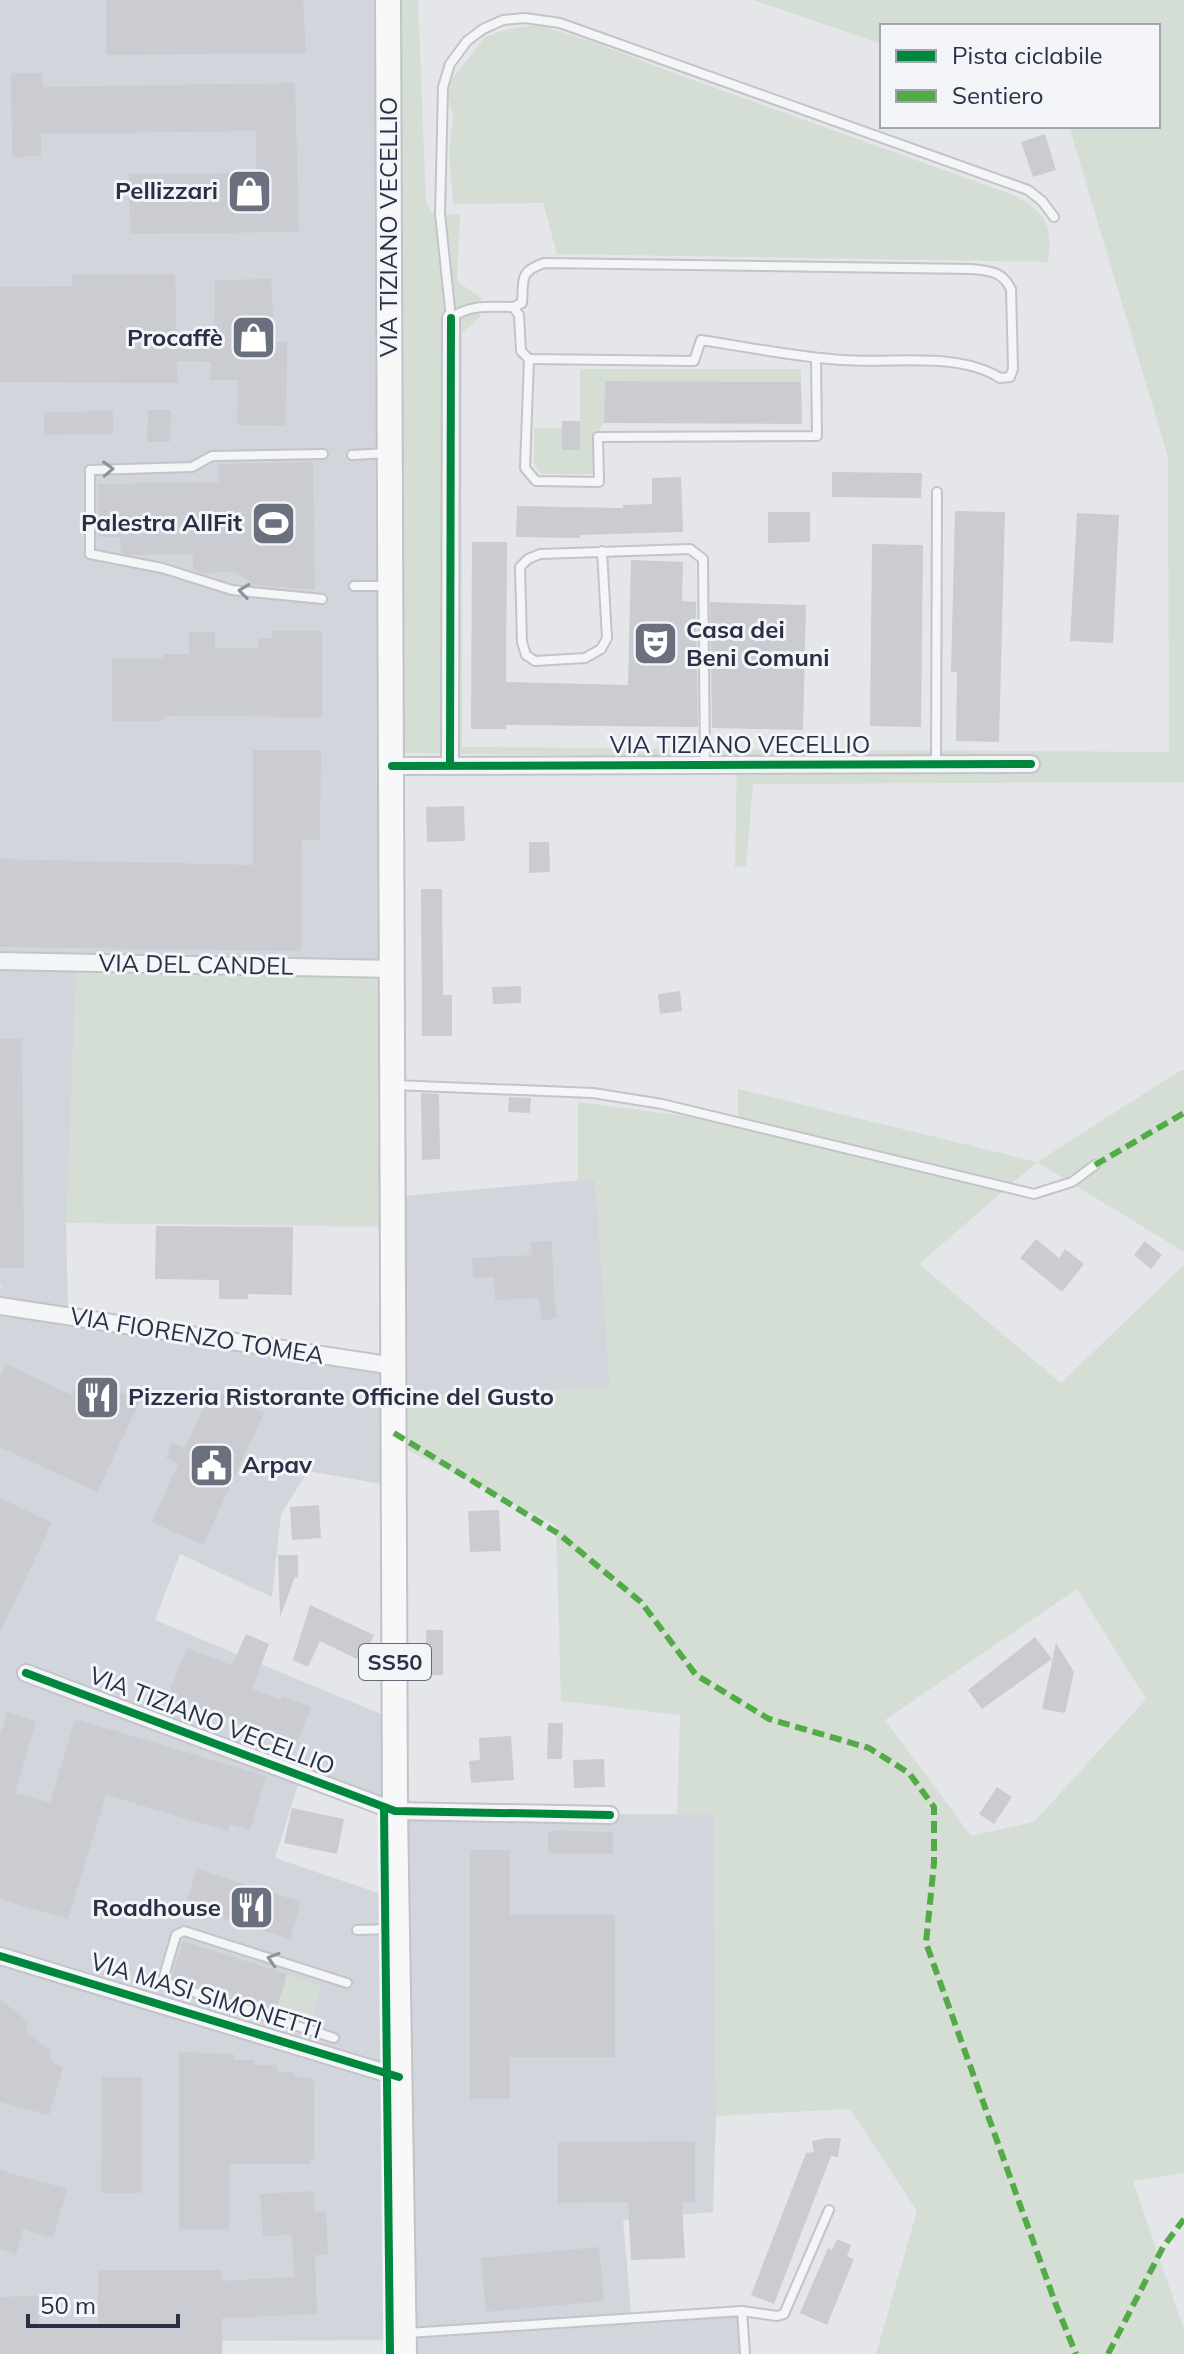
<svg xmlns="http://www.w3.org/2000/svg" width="1184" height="2354" font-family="Mulish,sans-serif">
<rect width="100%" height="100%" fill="#e5e6ea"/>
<!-- built -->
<path fill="#d3d5dd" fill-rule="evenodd" d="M0 0H373L382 743 404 753 403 971 66 1223 68 1309 402 1368 401 1196 595 1179 611 1388 404 1396V1488L308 1471 281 1514 272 1597 180 1554 155 1620 405 1724 406 1815 714 1814 716 2116 713 2212 623 2220 632 2324 737 2316 739 2354H413L412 2340 223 2341 222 2354H0V1288L2 1286 0 1285ZM300 1778 406 1815 405 1902 275 1858Z"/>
<!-- green -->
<g fill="#d4ded5" fill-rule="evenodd">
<polygon points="373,0 418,0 426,203 434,215 460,214 457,281 481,298 480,317 462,334 462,747 1169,752 1168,457 1069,126 1158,126 1158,26 882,26 882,44 753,0 1184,0 1184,782 753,784 746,866 735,867 737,758 404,753 382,743"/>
<path d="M538 25 594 42 676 74 1016 196C1047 214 1053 226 1048 262L557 254 543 203 453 204 449 151 453 115 447 94 452 79 485 37 508 29Z"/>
<polygon points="580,369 801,369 801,382 605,381 604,423 594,438 594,474 544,474 538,471 534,462 534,428 562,428 580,450"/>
<polygon points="76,970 403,971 401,1227 66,1223"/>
<path d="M1181 1070 1184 1071V1252L1037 1162 919 1264 1061 1383 1184 1265V2173L1133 2181 1184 2330V2354H876L917 2211 850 2109 716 2116 714 1815H677L680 1715 561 1701 556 1525 404 1448 403 1396 610 1388 595 1180 578 1181V1102L738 1123V1089L1037 1162ZM1077 1589 1146 1699 1034 1822 971 1836 885 1720Z"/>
<polygon points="287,1974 321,1986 312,2023 276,2011"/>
</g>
<!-- building -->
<g fill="#caccd1">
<polygon points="106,0 303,0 306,53 106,55"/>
<polygon points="11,73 43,73 43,87 295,83 299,232 130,234 129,174 256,173 256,131 41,134 41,156 12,157"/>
<polygon points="1045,134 1056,170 1033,177 1021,142"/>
<polygon points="175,274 177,344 214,346 215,280 271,279 275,342 287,342 286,426 237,425 238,380 210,380 211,362 177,361 178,383 0,382 0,287 72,286 72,275"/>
<polygon points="605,381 801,382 802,424 604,423"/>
<polygon points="148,410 171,410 170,442 147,442"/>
<polygon points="113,411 113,434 44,435 44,412"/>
<rect x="562" y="421" width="18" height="29"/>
<polygon points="313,462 315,590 255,585 235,572 201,573 193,570 193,554 131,555 121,553 120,537 99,537 98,484 219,482 218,464"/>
<polygon points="832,472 922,473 921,498 832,497"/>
<polygon points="681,477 683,532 580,535 580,538 516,537 517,506 623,508 623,505 652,504 652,478"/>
<polygon points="955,511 1005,512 999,742 956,741 957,672 951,672"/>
<polygon points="768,512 810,512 810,542 768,543"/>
<polygon points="1077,513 1119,515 1113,643 1070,641"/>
<polygon points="472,542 507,542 506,682 628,685 631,560 683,562 682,601 696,602 698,727 506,725 506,729 471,729"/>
<polygon points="872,544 923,545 921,727 870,726"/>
<polygon points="710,602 806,605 803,730 712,728"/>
<polygon points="272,631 322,631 322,717 165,716 164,721 112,721 112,659 163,659 163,654 189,654 189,632 215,632 215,648 258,648 258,638 273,638"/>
<polygon points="253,750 321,750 320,840 302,840 301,951 0,947 0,859 253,865"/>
<polygon points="464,806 465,841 427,842 426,807"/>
<polygon points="529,842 549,842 550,872 529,873"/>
<polygon points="421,889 442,889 443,995 452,995 452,1036 422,1036"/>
<polygon points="521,986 521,1003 493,1004 492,987"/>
<polygon points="680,991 682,1011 660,1014 658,994"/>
<polygon points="0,1039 22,1039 24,1268 0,1268"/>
<polygon points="421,1093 439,1094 440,1159 422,1160"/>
<polygon points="509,1097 531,1098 530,1113 508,1112"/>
<polygon points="156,1226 293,1227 292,1295 248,1294 248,1299 219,1299 219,1280 155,1279"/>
<polygon points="1036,1239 1059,1258 1065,1249 1084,1264 1062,1292 1020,1258"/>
<polygon points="552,1241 554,1297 557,1318 542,1321 538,1298 495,1300 494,1277 473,1278 472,1258 532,1255 531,1242"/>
<polygon points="1145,1241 1162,1255 1151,1269 1134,1255"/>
<polygon points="6,1364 72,1395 81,1375 140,1401 97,1492 0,1447 0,1377"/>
<polygon points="212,1389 264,1413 203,1545 152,1522 178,1464 166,1458 172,1442 185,1448"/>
<polygon points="0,1498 52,1523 0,1632"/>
<polygon points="319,1505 321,1538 292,1540 290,1507"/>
<polygon points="499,1510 501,1551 470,1552 468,1511"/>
<polygon points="278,1555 298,1555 298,1578 295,1577 280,1617"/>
<polygon points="310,1605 374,1635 361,1661 320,1641 308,1667 293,1660"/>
<rect x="426" y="1630" width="17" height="45"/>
<polygon points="246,1634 269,1644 252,1689 281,1700 282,1696 311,1707 296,1745 168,1695 187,1648 232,1665"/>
<polygon points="1035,1637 1052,1659 982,1709 968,1690"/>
<polygon points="1056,1643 1074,1672 1065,1713 1042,1709"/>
<polygon points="7,1712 36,1721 15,1793 50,1803 75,1719 266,1776 250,1830 230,1824 228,1831 106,1795 68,1919 0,1899 0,1736"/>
<polygon points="548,1723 563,1723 562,1759 547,1759"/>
<polygon points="511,1736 514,1780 471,1783 469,1761 480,1760 479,1738"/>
<polygon points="604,1759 605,1787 574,1788 573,1760"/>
<polygon points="997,1787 1012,1797 994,1824 979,1814"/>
<polygon points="292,1808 344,1819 337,1854 284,1843"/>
<polygon points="548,1831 613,1832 613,1854 548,1853"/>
<polygon points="470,1850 510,1850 510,1915 615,1915 615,2057 510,2057 510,2099 470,2099"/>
<polygon points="197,1869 301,1902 290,1939 185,1906"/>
<polygon points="183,1941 287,1974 276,2011 174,1978 172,1976"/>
<polygon points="0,1999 28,2022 26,2032 51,2051 50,2059 63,2068 49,2115 0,2102"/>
<polygon points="179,2052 234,2054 234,2060 254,2060 254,2065 277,2065 277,2072 294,2072 294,2077 311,2077 311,2081 314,2081 314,2159 310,2159 310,2164 230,2164 229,2229 179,2229"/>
<polygon points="102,2077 142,2077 141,2193 101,2193"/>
<polygon points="827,2138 841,2138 838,2157 831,2156 774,2304 751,2295 806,2153 814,2152 812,2141"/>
<polygon points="695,2141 695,2202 682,2202 685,2258 631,2260 628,2202 558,2203 558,2142"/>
<polygon points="0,2170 67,2189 53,2238 23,2229 16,2254 0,2249"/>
<polygon points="314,2191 315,2213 326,2212 328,2254 315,2255 317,2314 222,2318 222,2354 0,2354 0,2297 39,2296 39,2325 98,2325 98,2270 221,2270 222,2281 294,2277 292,2235 263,2236 260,2194"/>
<polygon points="837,2239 851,2245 847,2256 854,2259 827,2325 800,2313 828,2248 832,2250"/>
<polygon points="599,2247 604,2301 486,2312 481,2258"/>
</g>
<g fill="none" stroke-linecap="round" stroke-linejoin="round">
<defs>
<g id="lane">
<path d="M513 307 522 303C524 278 519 272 544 263L972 269C990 271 1002 271 1011 289L1013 369 1010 377 1000 378C957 351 892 364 842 360 795 357 748 347 701 340L694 361 529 359 521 351 519 315 513 307C490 307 470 304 451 318L440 214 443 87 450 64 467 41 483 29 503 20 525 18 560 23 1028 190 1042 201 1054 217"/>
<polyline points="529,359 525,468 536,481 599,482 598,437 817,436 816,358"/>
<polyline points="352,455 387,453"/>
<polyline points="602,551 607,638 601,649 585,658 535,661 526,655 522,642 520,567 528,559 540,554 690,549 703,559 705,764"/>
<polyline points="354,586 386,586"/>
<polyline points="322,599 232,590 162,568 90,554 90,470 192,467 212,456 323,454"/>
<polyline points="936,764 937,492"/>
<polyline points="394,1085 593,1093 662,1104 1034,1194 1072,1182 1095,1165"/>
<polyline points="357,1930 392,1929"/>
<polyline points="334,2038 169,1984 164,1976 176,1935 184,1931 347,1983"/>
<polyline points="742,2311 777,2316 784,2314 829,2210"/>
<polyline points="408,2333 742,2311 745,2354"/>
</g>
<g id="street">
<polyline points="450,765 451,318"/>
<polyline points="392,766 1031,764"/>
<polyline points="0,961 393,969"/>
<polyline points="0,1306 394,1366"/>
<polyline points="26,1673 395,1811 610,1815"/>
<polyline points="0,1956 399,2077"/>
</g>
<polyline id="primary" points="388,0 395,1811 404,2354"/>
</defs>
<!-- lane casing -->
<use href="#lane" stroke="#c3c4c8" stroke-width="12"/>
<!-- street casing -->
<use href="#street" stroke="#c3c4c8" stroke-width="20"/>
<!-- primary casing -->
<use href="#primary" stroke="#c1c3c8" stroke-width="28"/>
<!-- lane -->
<use href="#lane" stroke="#f4f5f7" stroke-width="8"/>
<!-- street -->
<use href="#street" stroke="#f4f5f7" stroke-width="16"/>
<!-- primary -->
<use href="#primary" stroke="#f8f8f8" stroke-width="24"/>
<!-- quiet -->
<g stroke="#53ab47" stroke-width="6" stroke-dasharray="12 6" stroke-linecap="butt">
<polyline points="1095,1165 1184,1113"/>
<polyline points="394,1433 559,1534 641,1602 696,1675 769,1719 869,1748 909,1773 934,1807 934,1863 926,1943 1056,2305 1076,2354"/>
<polyline points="1108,2354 1163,2247 1184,2219"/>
</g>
<defs>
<g id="cycleway">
<polyline points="450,765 451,318"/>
<polyline points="392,766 1031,764"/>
<polyline points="26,1673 395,1811 610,1815"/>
<polyline points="384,1807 390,2354"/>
<polyline points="0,1956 399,2077"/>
</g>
</defs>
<!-- cycleway casing -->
<use href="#cycleway" stroke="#f3f5f9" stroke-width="13"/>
<!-- cycleway -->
<use href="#cycleway" stroke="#00873e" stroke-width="8"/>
</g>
<!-- one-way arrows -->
<defs><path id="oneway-chevron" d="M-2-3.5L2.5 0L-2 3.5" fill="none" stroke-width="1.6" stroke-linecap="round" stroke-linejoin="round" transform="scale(2)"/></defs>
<g stroke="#8e929e">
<use href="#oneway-chevron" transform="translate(108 469) rotate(-2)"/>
<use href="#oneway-chevron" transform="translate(244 591) rotate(-173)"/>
<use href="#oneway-chevron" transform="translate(273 1959) rotate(-163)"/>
</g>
<!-- icons -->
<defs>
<symbol id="shop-square" viewBox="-11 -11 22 22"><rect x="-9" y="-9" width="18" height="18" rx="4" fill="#6b707f" stroke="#f3f5f9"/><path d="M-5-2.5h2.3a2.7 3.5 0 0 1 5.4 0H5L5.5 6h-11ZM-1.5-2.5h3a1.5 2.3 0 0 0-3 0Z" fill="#fff"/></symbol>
<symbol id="stadium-square" viewBox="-11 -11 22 22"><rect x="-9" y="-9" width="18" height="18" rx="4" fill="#6b707f" stroke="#f3f5f9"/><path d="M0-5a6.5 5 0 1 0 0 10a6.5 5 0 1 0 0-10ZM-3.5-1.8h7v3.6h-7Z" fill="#fff"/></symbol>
<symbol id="theatre-square" viewBox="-11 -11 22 22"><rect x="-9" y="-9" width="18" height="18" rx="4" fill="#6b707f" stroke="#f3f5f9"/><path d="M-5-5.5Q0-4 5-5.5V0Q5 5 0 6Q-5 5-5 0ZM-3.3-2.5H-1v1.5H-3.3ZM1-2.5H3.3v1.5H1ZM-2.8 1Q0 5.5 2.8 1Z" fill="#fff"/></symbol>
<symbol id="restaurant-square" viewBox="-11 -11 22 22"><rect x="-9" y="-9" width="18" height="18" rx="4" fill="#6b707f" stroke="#f3f5f9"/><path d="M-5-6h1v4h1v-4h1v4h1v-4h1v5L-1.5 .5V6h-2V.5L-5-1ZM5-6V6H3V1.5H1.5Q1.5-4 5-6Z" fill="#fff"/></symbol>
<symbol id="civic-square" viewBox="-11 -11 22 22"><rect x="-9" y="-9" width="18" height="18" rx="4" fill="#6b707f" stroke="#f3f5f9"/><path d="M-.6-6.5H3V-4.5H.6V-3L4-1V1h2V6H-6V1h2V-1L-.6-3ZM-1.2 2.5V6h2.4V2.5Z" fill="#fff"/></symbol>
</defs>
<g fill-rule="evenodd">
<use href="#shop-square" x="224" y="166" width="51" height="51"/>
<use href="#shop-square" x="228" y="312" width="51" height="51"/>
<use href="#stadium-square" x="248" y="498" width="51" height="51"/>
<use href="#theatre-square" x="630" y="618" width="51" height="51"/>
<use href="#restaurant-square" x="72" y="1372" width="51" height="51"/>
<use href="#civic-square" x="186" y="1440" width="51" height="51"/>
<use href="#restaurant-square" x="226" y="1882" width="51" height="51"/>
</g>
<g text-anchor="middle" stroke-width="6" stroke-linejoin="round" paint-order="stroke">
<!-- shield labels -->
<rect fill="#f3f5f9" stroke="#666b7c" stroke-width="2" x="359" y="1644" width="72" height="36" rx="6"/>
<g font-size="22" font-weight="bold" fill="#293046">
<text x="395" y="1670">SS50</text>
</g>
<!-- poi labels -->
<g font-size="24" font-weight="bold" fill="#293046" stroke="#f3f5f9" text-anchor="end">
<text x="218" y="199">Pellizzari</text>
<text x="223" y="346">Procaffè</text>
<text x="242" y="531">Palestra AllFit</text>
<text x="686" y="638" text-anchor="start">Casa dei<tspan x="686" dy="28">Beni Comuni</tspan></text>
<text x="128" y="1405" text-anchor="start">Pizzeria Ristorante Officine del Gusto</text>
<text x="242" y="1473" text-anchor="start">Arpav</text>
<text x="221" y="1916">Roadhouse</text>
</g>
<!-- street labels -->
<g font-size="24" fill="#293046" stroke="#f3f5f9">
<text transform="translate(389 227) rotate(-90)" y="8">VIA TIZIANO VECELLIO</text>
<text x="740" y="753">VIA TIZIANO VECELLIO</text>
<text transform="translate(196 965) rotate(1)" y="8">VIA DEL CANDEL</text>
<text transform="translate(197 1336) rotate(9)" y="8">VIA FIORENZO TOMEA</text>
<text transform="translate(212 1721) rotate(21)" y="8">VIA TIZIANO VECELLIO</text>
<text transform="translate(206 1996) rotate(17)" y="8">VIA MASI SIMONETTI</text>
</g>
</g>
<!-- legend -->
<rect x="880" y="24" width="280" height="104" fill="#f3f5f9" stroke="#a2a6b1" stroke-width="2"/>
<rect x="896" y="50" width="40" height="12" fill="#00873e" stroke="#a2a6b1" stroke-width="2"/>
<text x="952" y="64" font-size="24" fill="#293046">Pista ciclabile</text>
<rect x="896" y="90" width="40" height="12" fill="#53ab47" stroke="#a2a6b1" stroke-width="2"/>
<text x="952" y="104" font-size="24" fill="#293046">Sentiero</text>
<!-- scale -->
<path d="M28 2314v12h150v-12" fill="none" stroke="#293046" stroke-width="4"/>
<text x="40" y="2314" font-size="24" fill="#293046" stroke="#f3f5f9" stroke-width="6" paint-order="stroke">50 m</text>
</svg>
